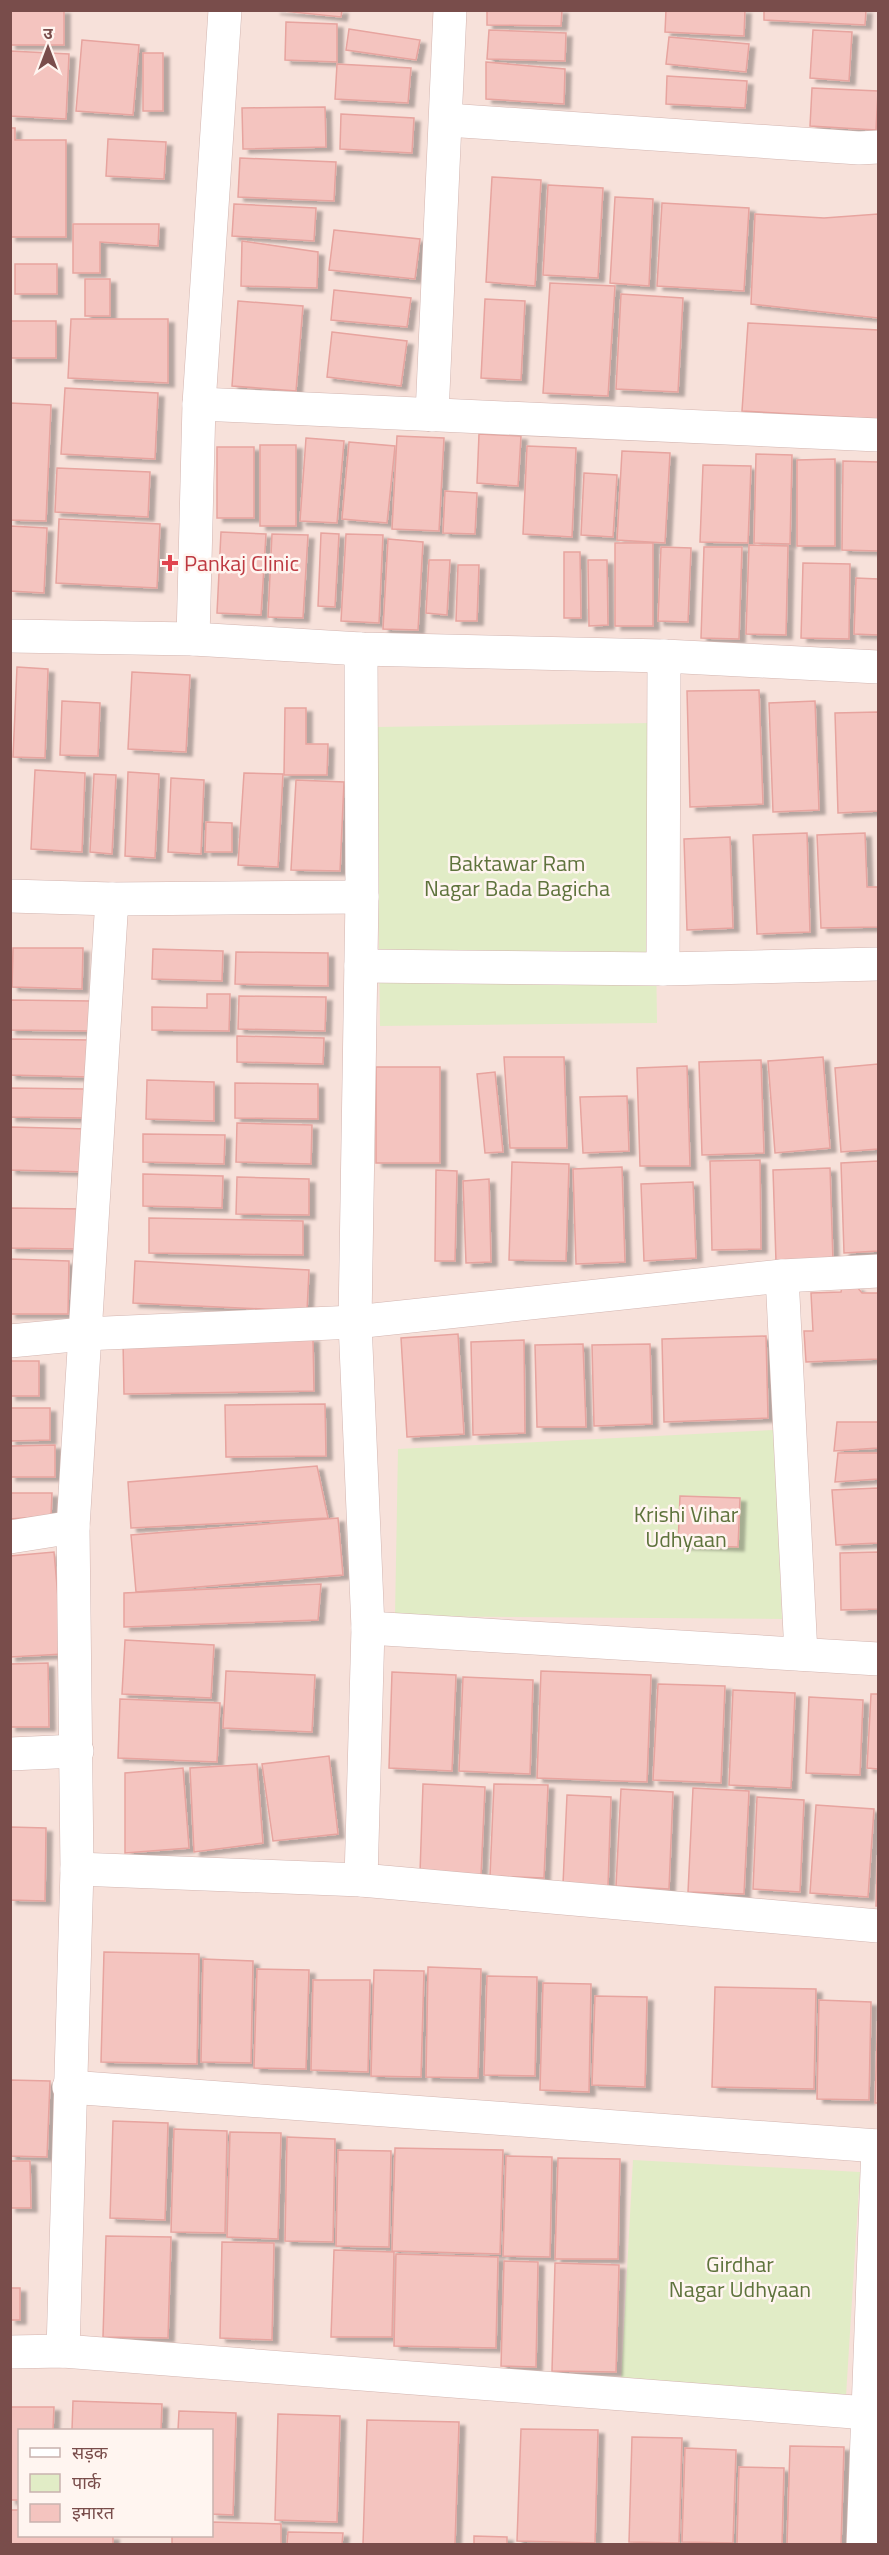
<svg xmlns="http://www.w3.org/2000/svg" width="889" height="2555" font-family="'Titillium Web','Noto Sans Devanagari',sans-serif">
<defs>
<filter id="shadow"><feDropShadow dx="6" dy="4" stdDeviation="1.5" flood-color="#0004"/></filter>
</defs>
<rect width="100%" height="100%" fill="#fdefe9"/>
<!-- residential -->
<path fill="#f7e1da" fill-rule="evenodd" d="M11 11H878V2544H11ZM20 2430H212V2536H20Z"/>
<!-- green -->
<g fill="#e1ecc6">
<polygon points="653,723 657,1023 380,1026 376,727"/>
<polygon points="774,1430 782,1619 395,1616 398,1449"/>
<polygon points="633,2160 860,2172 846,2396 621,2381"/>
</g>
<!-- building -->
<g fill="#f4c4bf" stroke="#e7a49f" stroke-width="1.5" filter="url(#shadow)">
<rect x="10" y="10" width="54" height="35"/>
<polygon points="274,10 342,10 341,17"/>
<polygon points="487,10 562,10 561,26 487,25"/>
<polygon points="666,10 745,10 744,36 665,32"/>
<polygon points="764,10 866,10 865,25 764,20"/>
<polygon points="286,22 337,24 337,62 285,60"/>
<polygon points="349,29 420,40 416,60 346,50"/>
<polygon points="489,30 566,33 565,61 487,59"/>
<polygon points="813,30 852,32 849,81 810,78"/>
<polygon points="669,37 749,44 746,72 666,64"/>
<polygon points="82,40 139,45 133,115 76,111"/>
<polygon points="10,51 69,54 66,119 10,116"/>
<rect x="143" y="53" width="20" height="58"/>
<polygon points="486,62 565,69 564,104 486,99"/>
<polygon points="337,64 411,68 408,103 335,99"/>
<polygon points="667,76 747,81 745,108 666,104"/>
<polygon points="812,88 878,91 876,130 810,126"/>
<polygon points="325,107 326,147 243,149 242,108"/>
<polygon points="341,114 414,118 412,153 340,149"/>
<polygon points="10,128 15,128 15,140 66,140 66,237 10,237"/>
<polygon points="108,139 166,142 164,179 106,176"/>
<polygon points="240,158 336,162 334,201 238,197"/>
<polygon points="492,177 541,180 535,286 486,282"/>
<polygon points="548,185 603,188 598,278 543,275"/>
<polygon points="615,197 653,199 649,286 610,283"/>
<polygon points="662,203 749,208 744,291 657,286"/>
<polygon points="234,204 316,208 314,241 232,236"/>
<polygon points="755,214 824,218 878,214 878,318 751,304"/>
<polygon points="73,224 159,224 158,246 100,242 100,273 73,273"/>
<polygon points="334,230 420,239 415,279 329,270"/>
<polygon points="242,241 318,252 317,288 241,286"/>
<rect x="15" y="264" width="42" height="30"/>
<rect x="85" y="279" width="25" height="37"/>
<polygon points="550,283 615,286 608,396 543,393"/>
<polygon points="334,290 411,298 407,327 331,320"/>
<polygon points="621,294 683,298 678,392 616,389"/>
<polygon points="485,299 525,301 521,380 481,378"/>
<polygon points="238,301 303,306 296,391 232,386"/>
<polygon points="71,319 168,319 168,383 68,378"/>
<rect x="10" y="321" width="46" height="37"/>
<polygon points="748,323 878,330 878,419 742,411"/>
<polygon points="332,332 407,341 401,386 327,377"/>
<polygon points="65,388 158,393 155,459 61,454"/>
<polygon points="10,403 51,405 46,521 10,520"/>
<polygon points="479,434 521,436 518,486 477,483"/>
<polygon points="397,436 444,438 439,531 392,529"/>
<polygon points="306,438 344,441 337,523 300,521"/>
<polygon points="349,442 395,446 387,523 342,519"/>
<rect x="260" y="445" width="36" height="81"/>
<polygon points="527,446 576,448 572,537 523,534"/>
<rect x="217" y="447" width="37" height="71"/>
<polygon points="622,451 670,453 665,543 617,540"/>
<polygon points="756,454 792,455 790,544 754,543"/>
<polygon points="835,459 835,546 797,546 797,460"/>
<polygon points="843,461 878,462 878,551 842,550"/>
<polygon points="703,465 751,466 748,543 700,542"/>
<polygon points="57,468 150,472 148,517 55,512"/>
<polygon points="584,473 617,475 613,537 581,535"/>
<polygon points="445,491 477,493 475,534 443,533"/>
<polygon points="59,519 160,524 157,588 56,583"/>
<polygon points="10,526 47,528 44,593 10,591"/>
<polygon points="221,532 266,534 261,615 217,613"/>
<polygon points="321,533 339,534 335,607 318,606"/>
<polygon points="272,534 308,535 303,618 268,617"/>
<polygon points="346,534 383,535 379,623 341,621"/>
<polygon points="388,539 423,542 418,630 383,629"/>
<rect x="615" y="543" width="38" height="83"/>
<polygon points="749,545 788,546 786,635 746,634"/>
<polygon points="661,547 691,548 688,622 658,621"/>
<polygon points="704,547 742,547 739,639 701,638"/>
<polygon points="564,552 580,552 581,618 564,618"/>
<polygon points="429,560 450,560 447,615 426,613"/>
<polygon points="588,560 607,560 608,625 589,626"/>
<polygon points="803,563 850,564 849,639 801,638"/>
<polygon points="458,565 479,565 477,621 456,621"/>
<polygon points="856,578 878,579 878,635 854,634"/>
<polygon points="17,667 48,669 45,758 13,757"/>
<polygon points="132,672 190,675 186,752 128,749"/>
<polygon points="759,690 763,804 690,807 687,691"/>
<polygon points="62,701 100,703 98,756 60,755"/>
<polygon points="815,701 819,810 773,812 769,703"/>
<polygon points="285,708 306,708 306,744 328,744 327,775 284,775"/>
<polygon points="878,712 878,811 838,813 835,713"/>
<polygon points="35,770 85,773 82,852 31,849"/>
<polygon points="128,772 159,774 155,858 125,856"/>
<polygon points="244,773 283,774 278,867 238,865"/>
<polygon points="94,774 116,775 112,854 90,852"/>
<polygon points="171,778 204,780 201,854 168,852"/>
<polygon points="296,780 344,782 340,871 291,870"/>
<polygon points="206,822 232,823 232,852 205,852"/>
<polygon points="807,833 810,932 757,934 753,835"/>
<polygon points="865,833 867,887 878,887 878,927 821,928 817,835"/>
<polygon points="730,837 733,928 687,930 684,839"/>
<polygon points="13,948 83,948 82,989 12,987"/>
<polygon points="153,949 223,951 222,981 152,979"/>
<polygon points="236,952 328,953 328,986 235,984"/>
<polygon points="207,994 230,994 229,1031 152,1030 152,1007 207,1008"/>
<polygon points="239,996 326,997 325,1031 238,1029"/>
<polygon points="11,1000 91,1001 91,1031 10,1030"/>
<polygon points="237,1036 324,1038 323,1064 237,1062"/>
<polygon points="10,1039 91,1040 91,1077 10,1075"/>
<polygon points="504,1057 564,1057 567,1148 510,1148"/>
<polygon points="823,1057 830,1148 775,1153 768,1061"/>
<polygon points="761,1060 764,1153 702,1155 699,1062"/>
<polygon points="878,1064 878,1149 841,1152 835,1068"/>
<polygon points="687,1066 690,1166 640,1166 637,1068"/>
<rect x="376" y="1067" width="64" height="96"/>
<polygon points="495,1072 503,1152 485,1153 477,1074"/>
<polygon points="147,1080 214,1082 214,1121 146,1119"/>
<polygon points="235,1083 318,1084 318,1119 235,1118"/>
<polygon points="10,1088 84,1089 83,1118 10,1117"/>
<polygon points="627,1096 629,1151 583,1153 580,1097"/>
<polygon points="237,1123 312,1125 311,1164 236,1162"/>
<polygon points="10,1127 88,1129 86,1172 10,1170"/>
<polygon points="143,1134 225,1135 224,1164 143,1162"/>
<polygon points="760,1160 761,1249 712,1250 710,1161"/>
<polygon points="878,1161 878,1251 844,1253 841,1163"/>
<polygon points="512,1162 569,1164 566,1261 509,1260"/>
<polygon points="622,1167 625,1262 576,1264 573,1169"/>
<polygon points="830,1168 833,1261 776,1262 773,1170"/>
<polygon points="436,1170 457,1171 455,1261 435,1261"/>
<polygon points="143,1174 223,1176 222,1208 143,1206"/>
<polygon points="237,1177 309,1179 309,1215 236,1214"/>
<polygon points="489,1179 491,1262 466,1263 463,1181"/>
<polygon points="693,1182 696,1258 644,1261 641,1184"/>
<polygon points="10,1208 83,1209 82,1249 10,1248"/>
<polygon points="149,1218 303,1221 303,1255 149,1253"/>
<polygon points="10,1259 69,1261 68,1314 10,1314"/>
<polygon points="135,1261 309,1270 307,1311 133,1303"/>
<polygon points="842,1287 857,1287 862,1293 878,1293 878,1359 806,1362 804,1331 813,1331 811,1293 841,1292"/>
<polygon points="458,1334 464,1434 407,1437 401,1338"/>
<polygon points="766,1336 768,1418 664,1422 662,1339"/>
<polygon points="313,1338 314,1391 124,1394 123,1340"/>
<polygon points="524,1340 525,1433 473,1435 471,1342"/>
<polygon points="583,1344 586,1427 537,1427 535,1345"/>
<polygon points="650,1344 652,1424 594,1426 592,1345"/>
<rect x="10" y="1361" width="29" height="35"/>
<polygon points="325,1404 326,1456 226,1457 225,1405"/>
<polygon points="10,1408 50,1408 50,1440 10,1441"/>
<polygon points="837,1422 878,1422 878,1448 834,1451"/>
<polygon points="55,1445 55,1477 10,1477 10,1446"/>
<polygon points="838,1453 878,1453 878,1479 835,1482"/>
<polygon points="317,1466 328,1518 131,1528 128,1482"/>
<polygon points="878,1488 878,1543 836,1545 832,1490"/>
<polygon points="10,1493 52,1493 51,1516 10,1519"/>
<polygon points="680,1496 740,1498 738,1547 678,1545"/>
<polygon points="338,1518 343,1575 136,1592 131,1535"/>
<polygon points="54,1552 63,1654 10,1657 10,1556"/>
<polygon points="878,1552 878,1609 841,1610 840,1553"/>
<polygon points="321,1584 318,1620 124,1627 124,1593"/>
<polygon points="125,1640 214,1645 211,1698 122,1694"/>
<polygon points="48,1663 49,1727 10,1727 10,1664"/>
<polygon points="226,1671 315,1675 312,1732 223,1728"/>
<polygon points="541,1671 651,1675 647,1782 537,1778"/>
<polygon points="392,1672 456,1675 452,1771 389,1768"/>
<polygon points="463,1677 533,1680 530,1774 459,1771"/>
<polygon points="658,1684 725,1686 721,1783 653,1780"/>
<polygon points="733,1690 795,1693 791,1788 729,1785"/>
<polygon points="871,1694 878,1694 878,1769 867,1768"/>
<polygon points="809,1697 863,1700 860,1775 806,1773"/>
<polygon points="120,1699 220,1703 217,1762 118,1758"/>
<polygon points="329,1756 338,1834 273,1841 262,1764"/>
<polygon points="257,1764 263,1843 194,1852 190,1768"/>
<polygon points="183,1768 189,1848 125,1853 125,1773"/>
<polygon points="423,1784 485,1787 481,1876 420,1873"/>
<polygon points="494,1784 548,1785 544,1878 490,1876"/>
<polygon points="693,1788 749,1791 744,1894 688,1892"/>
<polygon points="621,1789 673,1792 669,1889 616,1886"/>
<polygon points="567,1795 611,1797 608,1886 563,1884"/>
<polygon points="757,1797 804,1800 800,1892 753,1889"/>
<polygon points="816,1805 874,1809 868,1897 810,1893"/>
<polygon points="10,1827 46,1828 45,1901 10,1900"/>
<polygon points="878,1847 878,1906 876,1906"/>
<polygon points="104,1952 199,1954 197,2064 101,2062"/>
<polygon points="203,1959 253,1961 251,2063 201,2062"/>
<polygon points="428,1967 481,1969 478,2078 426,2077"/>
<polygon points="257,1969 309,1970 306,2069 254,2068"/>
<polygon points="374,1970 424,1971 421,2077 371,2076"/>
<polygon points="487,1976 537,1977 535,2076 484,2075"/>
<polygon points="313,1980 370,1980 368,2072 311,2070"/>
<polygon points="543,1983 591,1984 589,2092 540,2090"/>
<polygon points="715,1987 816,1989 814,2089 712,2087"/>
<polygon points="595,1996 647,1997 645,2087 592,2085"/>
<polygon points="819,2000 871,2002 869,2100 817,2099"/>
<polygon points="878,2013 878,2103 875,2103"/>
<polygon points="10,2080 50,2081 47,2157 10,2156"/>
<polygon points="113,2121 168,2123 165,2220 110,2218"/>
<polygon points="174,2129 227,2131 225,2233 171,2232"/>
<polygon points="230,2132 281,2133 278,2239 227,2237"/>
<polygon points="287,2137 335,2139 333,2242 285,2241"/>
<polygon points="395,2148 503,2150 500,2254 392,2251"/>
<polygon points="338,2150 391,2151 389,2247 336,2246"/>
<polygon points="506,2156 552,2157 550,2257 503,2256"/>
<polygon points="558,2158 620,2159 618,2259 555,2259"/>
<polygon points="10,2161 30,2161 31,2208 10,2208"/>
<polygon points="106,2236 171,2237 168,2338 103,2337"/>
<polygon points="222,2242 274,2243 272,2340 220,2338"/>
<polygon points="334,2250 394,2252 392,2337 331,2337"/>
<polygon points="396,2254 498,2257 496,2348 394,2346"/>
<polygon points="504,2261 538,2262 536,2367 501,2366"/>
<polygon points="555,2263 619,2265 616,2372 552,2371"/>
<rect x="10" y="2288" width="10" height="32"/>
<polygon points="73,2401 162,2404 161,2430 72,2430"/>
<polygon points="10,2407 54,2407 53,2430 20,2430 20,2500 10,2500"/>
<polygon points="179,2411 236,2413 233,2515 212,2514 212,2430 178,2430"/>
<polygon points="278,2414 340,2416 337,2522 275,2520"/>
<polygon points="367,2420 459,2422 455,2544 363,2544"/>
<polygon points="521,2429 598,2430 595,2543 517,2541"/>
<polygon points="632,2437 682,2438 679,2543 629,2542"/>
<polygon points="790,2446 844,2447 841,2544 787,2544"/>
<polygon points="685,2448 736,2450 733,2543 682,2542"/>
<polygon points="739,2467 784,2468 782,2544 737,2544"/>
<polygon points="10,2510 20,2510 20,2536 113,2536 113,2544 10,2544"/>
<polygon points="212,2522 281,2524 281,2544 172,2544 172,2536 212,2536"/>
<polygon points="288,2532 343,2533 342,2544 287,2544"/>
<polygon points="474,2536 507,2537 507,2544 474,2544"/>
</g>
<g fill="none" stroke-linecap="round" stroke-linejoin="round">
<defs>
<g id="minor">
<polyline points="447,120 859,148 878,147"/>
<polyline points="199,404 878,435"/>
<polyline points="432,415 450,10"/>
<polyline points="10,636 193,639 361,649 664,656 878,667"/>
<polyline points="193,639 199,404 225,10"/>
<polyline points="361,649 362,897 355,1322 368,1628 361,1880"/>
<polyline points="10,896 112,899 362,897"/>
<polyline points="361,966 663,969 878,964"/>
<polyline points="663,969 664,656"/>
<polyline points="782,1276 801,1654"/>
<polyline points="10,1341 84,1334 355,1322 782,1276 878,1271"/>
<polyline points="10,1537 73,1527"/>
<polyline points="368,1628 878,1659"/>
<polyline points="10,1754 77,1751"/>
<polyline points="77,1869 361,1880 878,1926"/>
<polyline points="69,2087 878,2146"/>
<polyline points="63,2351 77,1869 73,1527 112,899"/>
<polyline points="10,2352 63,2351 867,2413"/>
<polyline points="863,2544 878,2146"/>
</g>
</defs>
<!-- minor casing -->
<use href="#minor" stroke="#d3b5b0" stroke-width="34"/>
<!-- minor -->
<use href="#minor" stroke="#fff" stroke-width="33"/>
</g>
<!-- markers -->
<path fill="#e0444e" stroke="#fff5f0" stroke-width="2" d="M167 554h6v6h6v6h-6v6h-6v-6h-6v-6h6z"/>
<g text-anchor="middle" stroke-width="5" stroke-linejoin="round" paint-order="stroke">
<!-- health labels -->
<g font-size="22" fill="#be3a42" stroke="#fff5f0" text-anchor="start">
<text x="184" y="571">Pankaj Clinic</text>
</g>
<!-- park labels -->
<g font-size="22" fill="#5e733c" stroke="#fff5f0">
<text x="517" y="871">Baktawar Ram<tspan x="517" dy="25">Nagar Bada Bagicha</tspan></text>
<text x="686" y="1522">Krishi Vihar<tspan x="686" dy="25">Udhyaan</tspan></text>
<text x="740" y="2272">Girdhar<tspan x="740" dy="25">Nagar Udhyaan</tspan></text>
</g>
</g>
<!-- border -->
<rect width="889" height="2555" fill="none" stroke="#794d4b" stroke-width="24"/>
<!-- legend -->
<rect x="18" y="2429" width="195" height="108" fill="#fff5f0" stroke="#c9b2ae" stroke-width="1.5"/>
<rect x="30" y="2448" width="30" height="9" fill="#ffffff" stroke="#c9b2ae" stroke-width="1.5"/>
<text x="72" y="2459" font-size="18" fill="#794d4b">सड़क</text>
<rect x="30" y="2474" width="30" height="18" fill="#e1ecc6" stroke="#c9b2ae" stroke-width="1.5"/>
<text x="72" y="2489" font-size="18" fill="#794d4b">पार्क</text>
<rect x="30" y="2504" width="30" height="18" fill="#f4c4bf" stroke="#c9b2ae" stroke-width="1.5"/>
<text x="72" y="2519" font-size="18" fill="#794d4b">इमारत</text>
<!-- north arrow -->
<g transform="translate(48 48)" stroke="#fff5f0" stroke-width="4.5" paint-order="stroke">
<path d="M0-4.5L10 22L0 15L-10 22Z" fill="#794d4b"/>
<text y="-9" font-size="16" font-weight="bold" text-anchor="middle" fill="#794d4b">उ</text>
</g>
</svg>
